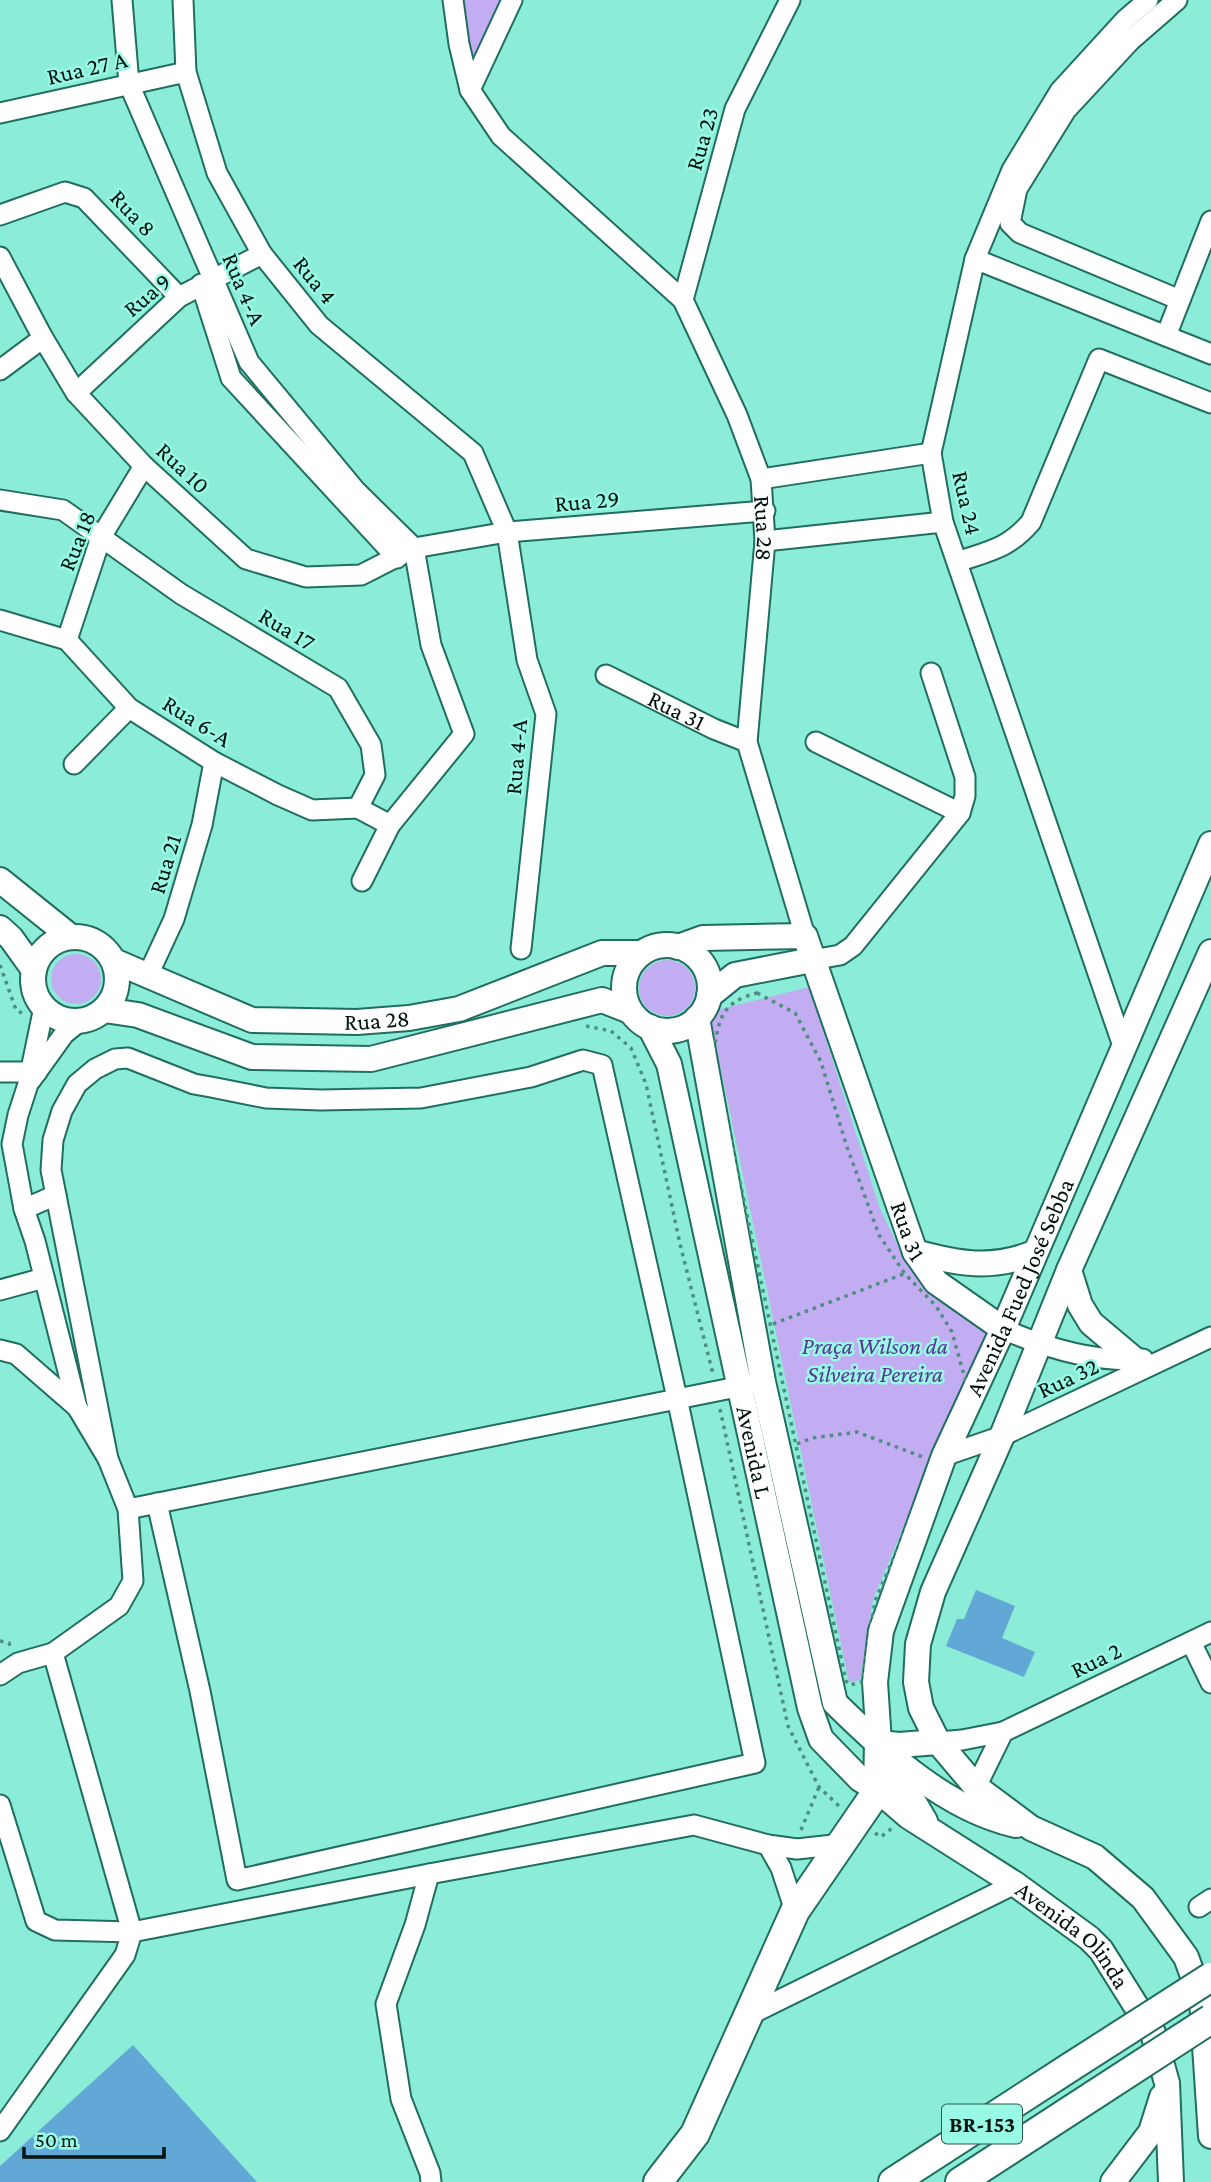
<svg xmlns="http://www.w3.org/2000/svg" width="1211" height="2182" font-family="'Crimson Pro',serif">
<rect width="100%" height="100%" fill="#8becd7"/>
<!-- green -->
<g fill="#c2acf2">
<polygon points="454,0 512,0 470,90"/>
<circle cx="76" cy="979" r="25"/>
<circle cx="667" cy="988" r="28"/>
<polygon points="809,987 880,1209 898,1246 930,1288 990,1332 961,1390 873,1599 860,1680 849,1682 709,1012"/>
</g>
<!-- building -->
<g fill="#62a8d6">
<polygon points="976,1590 1015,1606 1002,1638 1035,1652 1024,1677 946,1646 957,1619 964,1619"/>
<polygon points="133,2045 257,2182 0,2182 0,2166"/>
</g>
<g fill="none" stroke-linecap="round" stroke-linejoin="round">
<defs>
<g id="minor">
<polyline points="122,0 129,84 249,362 356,491 414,548"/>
<polyline points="183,0 186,72 217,173 262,254 319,325 473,453 507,532 527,660 546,714 521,949"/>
<path id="s1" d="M453 0 459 44 470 90 501 136 683 300 737 415 761 479 765 541 747 742 805 936"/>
<polyline points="1177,0 1131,40 1066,110 1017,189 1010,223 1020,233 1180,300"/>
<polyline points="470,90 512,0"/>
<polyline points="0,113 186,72"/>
<polyline points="0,215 65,192 84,198 179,297"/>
<polyline points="0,257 43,338 76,393 144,466 246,559 306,577 361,575 414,548 507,532 765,511"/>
<polyline points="975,259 1166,336 1211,221"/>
<polyline points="201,284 231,378 397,558"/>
<polyline points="683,300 735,109 790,0"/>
<polyline points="1166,336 1211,354"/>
<polyline points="0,370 43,338"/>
<polyline points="76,393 179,297 262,254"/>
<polyline points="761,479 931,453"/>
<polyline points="0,500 63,510 181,594 338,688 371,745 375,775 358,808"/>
<polyline points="765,541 943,522"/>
<path d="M957 562C989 551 1008 549 1031 522L1099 359 1211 403"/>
<polyline points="0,620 67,640 129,708 214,762 278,795 312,810 358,808 390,825"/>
<polyline points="67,640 101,537 144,466"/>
<path id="s2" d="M606 675 714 729 747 742"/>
<polyline points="816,742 960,813"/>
<polyline points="74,764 129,708"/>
<polyline points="362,881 390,825 464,734 431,645 414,548"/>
<polyline points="812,960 840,955 853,946 960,813 965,796 965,777 931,673"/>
<polyline points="148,975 174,919 202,825 214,762"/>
<polyline points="44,1007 28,1084 18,1115 12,1144 24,1209 35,1241 77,1407"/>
<polyline points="1124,1049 943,522 931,453 975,259 1012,170 1060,91 1125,20 1148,0"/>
<polyline points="0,1072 37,1072"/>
<polyline points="31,1080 64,1034 80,1021"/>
<polyline points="24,1209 56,1195"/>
<polyline points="0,1290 44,1278"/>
<path d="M1003 1329C1046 1348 1095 1363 1143 1359"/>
<polyline points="0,1350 16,1354 77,1407 108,1459 128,1509 133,1581 119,1606 53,1653 18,1663 0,1675"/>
<polyline points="944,1456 1002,1436 1211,1337"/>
<polyline points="108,1459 51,1170 53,1140 62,1111 77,1084 95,1069 115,1059 128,1058 194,1084 211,1087 266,1098 321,1100 421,1098 531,1077 583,1060 602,1065 677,1398 755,1763 237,1880 200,1691 157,1503"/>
<polyline points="128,1509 752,1384"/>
<polyline points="1191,1642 1211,1683"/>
<polyline points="938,1742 962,1740 1003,1732"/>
<polyline points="976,1787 1003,1732 1211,1632"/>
<polyline points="0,1805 36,1921 55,1930 132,1932 429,1874 694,1825 768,1845 797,1849 842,1844"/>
<polyline points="768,1845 781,1868 795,1911"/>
<polyline points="429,1874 415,1925 386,2004 401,2099 430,2173 431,2182"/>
<polyline points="1199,1907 1211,1899"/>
<polyline points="749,2015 1015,1884"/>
<polyline points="0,2131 125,1955 132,1932 53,1653"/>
</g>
<g id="major">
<polyline points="0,880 71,937"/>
<polyline points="0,928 11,938 34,970"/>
<circle cx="75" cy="979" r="42"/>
<circle cx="667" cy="988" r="43"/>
<path id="s3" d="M678 947 703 938 805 936 915 1252 936 1282 1003 1329"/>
<polyline points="1211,952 1069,1270 1002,1436 933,1592 918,1644 916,1682 921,1708 938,1742 976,1787 1031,1828 1095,1857 1143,1898 1186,1957 1202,2001 1211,2136"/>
<path id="s4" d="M114 961 252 1020 357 1022 409 1018 459 1009 602 953H641"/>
<polyline points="709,996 735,975 812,960"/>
<polyline points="104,1010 138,1015 252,1057 371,1059 602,1000 630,1011"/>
<path d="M697 1018 763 1382 835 1703C886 1753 945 1809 1016 1825"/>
<path id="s5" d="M650 1027 669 1064 810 1708 821 1739 860 1779 878 1790 908 1816 1015 1884 1089 1938 1101 1950 1153 2033 1167 2083 1171 2182"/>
<path d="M915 1252C959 1264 991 1270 1034 1253"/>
<polyline points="1069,1270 1080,1305 1091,1323 1135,1360"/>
<polyline points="879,1743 899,1745 938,1742"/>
<path id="s6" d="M925 1821 879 1743 875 1682 881 1631 944 1456 1003 1329 1211 844"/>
<polyline points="1113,2182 1151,2132 1162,2097"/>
</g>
<g id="highway">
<polyline points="658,2182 695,2134 795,1911 878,1790 879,1743"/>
<polyline points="893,2182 1072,2066"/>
<polyline points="960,2182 1094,2095"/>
</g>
</defs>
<!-- minor casing -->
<use href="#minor" stroke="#206e60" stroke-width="23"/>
<!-- major casing -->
<use href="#major" stroke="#206e60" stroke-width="28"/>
<!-- highway casing -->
<use href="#highway" stroke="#206e60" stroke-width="32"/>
<!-- path -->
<g stroke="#4e8d7f" stroke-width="3.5" stroke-dasharray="3.5 5" stroke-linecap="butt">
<polyline points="0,965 16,1010 24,1014"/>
<path d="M757 993 795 1013 821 1062 847 1147 879 1235 905 1274 936 1306 952 1332 967 1386 875 1601 862 1682 850 1685 846 1681 713 1055C719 1021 719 1003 757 993Z"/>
<polyline points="586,1026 611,1031 631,1048 646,1084 680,1244 713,1374"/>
<polyline points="773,1324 906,1273"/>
<polyline points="720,1409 788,1726 819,1787 841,1808"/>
<polyline points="797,1444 812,1438 857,1432 923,1457"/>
<polyline points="0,1641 9,1643 11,1648"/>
<polyline points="801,1830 819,1787"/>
<polyline points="875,1833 881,1837 892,1828"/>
</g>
<!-- minor -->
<use href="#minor" stroke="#fff" stroke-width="19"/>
<!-- major -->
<use href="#major" stroke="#fff" stroke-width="24"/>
<!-- highway -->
<use href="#highway" stroke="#fff" stroke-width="28"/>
<defs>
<g id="highway-bridge">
<polyline points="1072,2066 1211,1977"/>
<polyline points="1094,2095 1211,2019"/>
</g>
</defs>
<!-- highway-bridge casing -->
<use href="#highway-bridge" stroke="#206e60" stroke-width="32" stroke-linecap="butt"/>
<!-- highway-bridge -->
<use href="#highway-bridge" stroke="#fff" stroke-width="28"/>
</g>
<g text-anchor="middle" stroke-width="5" stroke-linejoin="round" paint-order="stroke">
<!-- shield labels -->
<rect fill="#98fae4" stroke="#2e584f" stroke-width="2" x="942" y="2104.5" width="80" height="39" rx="5"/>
<g font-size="23" font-weight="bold" fill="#01130f">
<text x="982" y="2132">BR-153</text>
</g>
<!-- street labels -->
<g font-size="24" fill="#01130f" stroke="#98fae4">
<text transform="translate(87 68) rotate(-13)" y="8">Rua 27 A</text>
<text transform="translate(702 139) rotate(-74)" y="8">Rua 23</text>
<text transform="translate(133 213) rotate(47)" y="8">Rua 8</text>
<text transform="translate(315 280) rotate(51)" y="8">Rua 4</text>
<text transform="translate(244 289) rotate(67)" y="8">Rua 4-A</text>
<text transform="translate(147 295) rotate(-40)" y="8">Rua 9</text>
<text transform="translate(183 468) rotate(43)" y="8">Rua 10</text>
<text transform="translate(587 501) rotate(-5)" y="8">Rua 29</text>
<text transform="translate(967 503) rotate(77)" y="8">Rua 24</text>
<text dy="8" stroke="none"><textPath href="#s1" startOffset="637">Rua 28</textPath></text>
<text transform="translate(77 541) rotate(-68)" y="8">Rua 18</text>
<text transform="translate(287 629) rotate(31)" y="8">Rua 17</text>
<text dy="8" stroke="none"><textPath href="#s2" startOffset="79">Rua 31</textPath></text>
<text transform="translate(197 721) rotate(32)" y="8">Rua 6-A</text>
<text transform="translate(516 757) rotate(-85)" y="8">Rua 4-A</text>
<text transform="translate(165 864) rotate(-73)" y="8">Rua 21</text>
<text dy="8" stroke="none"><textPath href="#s4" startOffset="275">Rua 28</textPath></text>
<text dy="8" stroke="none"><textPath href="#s3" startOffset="441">Rua 31</textPath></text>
<text dy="8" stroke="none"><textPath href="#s6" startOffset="574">Avenida Fued José Sebba</textPath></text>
<text transform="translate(1068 1378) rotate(-25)" y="8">Rua 32</text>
<text dy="8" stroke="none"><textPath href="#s5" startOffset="439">Avenida L</textPath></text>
<text transform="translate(1096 1660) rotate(-26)" y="8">Rua 2</text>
<text dy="8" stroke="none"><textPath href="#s5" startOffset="1055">Avenida Olinda</textPath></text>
</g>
<!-- park labels -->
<g font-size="24" font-style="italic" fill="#5c3398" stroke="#98fae4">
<text x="875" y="1354">Praça Wilson da<tspan x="875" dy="28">Silveira Pereira</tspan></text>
</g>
</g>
<!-- scale -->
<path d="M24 2147v10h140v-10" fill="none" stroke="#01130f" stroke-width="3.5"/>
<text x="35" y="2147" font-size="21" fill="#01130f" stroke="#98fae4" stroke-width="5" paint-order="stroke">50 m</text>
</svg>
